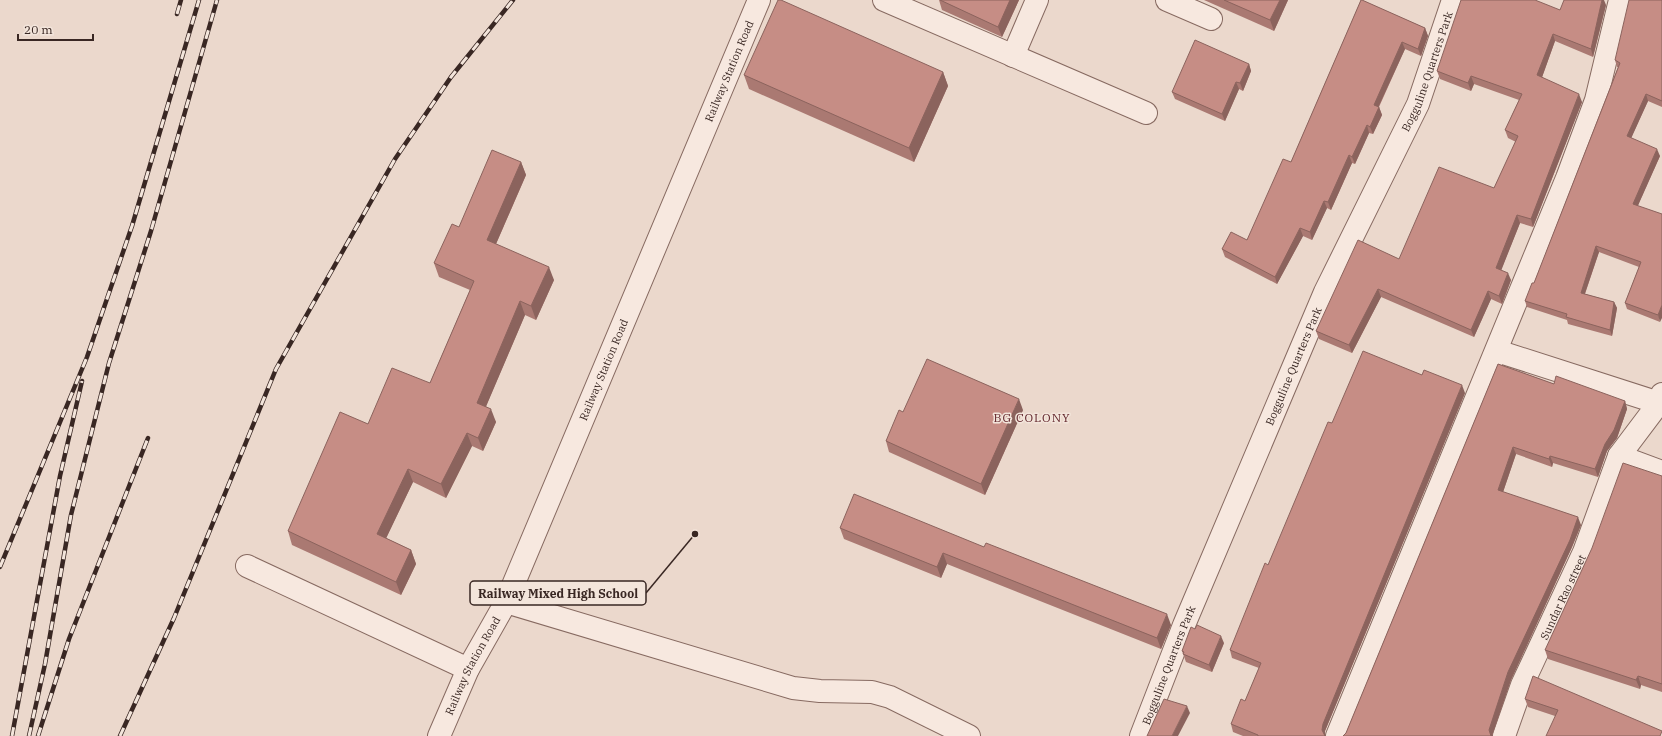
<svg xmlns="http://www.w3.org/2000/svg" width="1662" height="736" font-family="'IBM Plex Serif',serif">
<rect width="100%" height="100%" fill="#ebd8cc"/>
<g fill="none" stroke-linecap="round" stroke-linejoin="round">
<defs>
<g id="minor">
<polyline points="884,0 1146,113"/>
<polyline points="1167,0 1211,19"/>
<polyline points="1013,56 1037,0"/>
<polyline points="1497,351 1659,403"/>
<polyline points="1619,456 1662,472"/>
<polyline points="247,566 468,669"/>
<polyline points="506,602 793,688 820,691 872,692 890,697 969,736"/>
<path id="s1" d="M439 736 468 669 506 602 759 0"/>
<path id="s2" d="M1141 736 1184 625 1325 292 1418 104 1453 0"/>
<polyline points="1337,736 1567,178 1596,100 1620,0"/>
<path id="s3" d="M1504 736 1522 685 1584 552 1619 456 1659 403 1662 394"/>
</g>
</defs>
<!-- minor casing -->
<use href="#minor" stroke="#876a61" stroke-width="24"/>
<!-- minor -->
<use href="#minor" stroke="#f7e8df" stroke-width="22"/>
<defs>
<g id="rail">
<polyline points="177,14 181,0"/>
<polyline points="0,567 87,357 132,226 199,0"/>
<polyline points="12,736 60,476 82,381"/>
<polyline points="29,736 45,664 71,515 109,363 151,231 217,0"/>
<polyline points="38,736 69,639 148,438"/>
<polyline points="120,736 174,618 276,369 395,159 451,77 513,0"/>
</g>
</defs>
<!-- rail casing -->
<use href="#rail" stroke="#392723" stroke-width="4.5"/>
<!-- rail -->
<use href="#rail" stroke="#f3e5db" stroke-width="3" stroke-dasharray="9" stroke-linecap="butt"/>
</g>
<!-- wall -->
<g fill="#aa7972">
<polygon points="939,0 1019,0 1002,37 942,10"/>
<polygon points="1204,0 1288,0 1274,31"/>
<polygon points="1361,0 1425,28 1428,36 1421,56 1405,49 1379,107 1382,115 1373,134 1369,133 1355,164 1352,163 1331,210 1327,208 1312,240 1303,236 1277,284 1225,257 1222,249 1247,240 1291,162"/>
<polygon points="1662,0 1662,107 1648,101 1631,138 1660,156 1638,205 1660,322 1627,309 1625,303 1639,267 1599,252 1585,294 1614,302 1617,308 1612,336 1568,324 1567,320 1527,307 1525,301 1534,283 1618,67 1617,67 1615,60"/>
<polygon points="1606,5 1593,57 1555,41 1542,77 1582,102 1533,227 1520,223 1501,270 1511,280 1502,304 1491,299 1474,337 1381,297 1352,353 1319,339 1316,331 1399,259 1494,188 1516,142 1508,138 1505,130 1519,100 1474,84 1471,91 1440,79 1437,71 1560,10"/>
<polygon points="1249,64 1251,71 1243,91 1239,89 1225,121 1175,99 1172,92"/>
<polygon points="943,72 948,86 914,162 749,89 744,75"/>
<polygon points="521,162 526,175 496,244 554,280 536,320 525,315 486,406 496,422 483,451 472,446 446,498 413,482 386,538 411,550 416,564 401,595 292,545 288,531 368,424 430,383 470,290 439,277 434,263"/>
<polygon points="1498,364 1554,384 1625,401 1627,409 1617,438 1607,451 1598,477 1553,463 1552,467 1516,454 1503,492 1581,525 1572,547 1511,680 1492,736 1343,736 1346,733"/>
<polygon points="1465,393 1325,731 1325,736 1243,736 1233,732 1231,724 1245,701 1259,668 1232,658 1230,650 1332,423"/>
<polygon points="1023,410 985,495 889,452 886,441 903,412"/>
<polygon points="1662,476 1662,692 1641,685 1640,689 1548,659 1545,650"/>
<polygon points="840,528 984,547 1171,625 1161,649 947,564 941,578 844,539"/>
<polygon points="1224,643 1212,672 1186,662 1182,651"/>
<polygon points="1525,699 1662,732 1555,716 1528,707"/>
</g>
<!-- shaded-wall -->
<g fill="#8b635d">
<polygon points="1010,0 1019,0 1002,37 998,27"/>
<polygon points="1280,0 1288,0 1274,31 1270,20"/>
<polygon points="1602,0 1604,0 1606,5 1593,57 1591,49"/>
<polygon points="1425,28 1428,36 1421,56 1418,49"/>
<polygon points="1553,34 1555,41 1540,83 1537,75"/>
<polygon points="1402,42 1405,49 1376,112 1374,105"/>
<polygon points="1249,64 1251,71 1243,91 1240,83"/>
<polygon points="943,72 948,86 914,162 909,148"/>
<polygon points="1471,76 1474,84 1471,91 1468,83"/>
<polygon points="1236,82 1239,89 1225,121 1222,114"/>
<polygon points="1579,94 1582,102 1533,227 1531,219"/>
<polygon points="1646,94 1648,101 1629,143 1627,136"/>
<polygon points="1379,107 1382,115 1373,134 1370,127"/>
<polygon points="1367,125 1369,133 1355,164 1352,157"/>
<polygon points="1657,149 1660,156 1636,210 1633,204"/>
<polygon points="1349,155 1352,163 1331,210 1328,202"/>
<polygon points="521,162 526,175 492,253 487,240"/>
<polygon points="1324,201 1327,208 1312,240 1310,232"/>
<polygon points="1517,215 1520,223 1499,276 1496,268"/>
<polygon points="1300,228 1303,236 1277,284 1275,277"/>
<polygon points="1596,246 1599,252 1583,299 1581,293"/>
<polygon points="549,267 554,280 536,320 531,306"/>
<polygon points="1508,273 1511,280 1502,304 1499,296"/>
<polygon points="1378,289 1381,297 1352,353 1349,345"/>
<polygon points="1488,291 1491,299 1474,337 1471,330"/>
<polygon points="520,301 525,315 482,416 477,403"/>
<polygon points="1614,302 1617,308 1612,336 1610,330"/>
<polygon points="1662,305 1662,318 1660,322 1658,315"/>
<polygon points="1462,385 1465,393 1325,731 1325,736 1324,736 1322,730 1323,724"/>
<polygon points="1019,399 1023,410 985,495 981,484"/>
<polygon points="1625,401 1627,409 1617,438 1607,451 1598,477 1595,469 1605,444"/>
<polygon points="491,409 496,422 483,451 478,438"/>
<polygon points="467,433 472,446 446,498 441,484"/>
<polygon points="1513,447 1516,454 1501,498 1498,490"/>
<polygon points="1550,456 1553,463 1552,467 1549,459"/>
<polygon points="408,469 413,482 382,547 377,534"/>
<polygon points="1578,517 1581,525 1572,547 1511,680 1492,736 1491,736 1489,730 1508,672"/>
<polygon points="411,550 416,564 401,595 396,582"/>
<polygon points="943,553 947,564 941,578 937,567"/>
<polygon points="1167,614 1171,625 1161,649 1157,638"/>
<polygon points="1221,636 1224,643 1212,672 1209,665"/>
<polygon points="1638,676 1641,685 1640,689 1636,680"/>
<polygon points="1187,706 1190,713 1178,736 1172,736"/>
</g>
<!-- building -->
<g fill="#c68d85" stroke="#8b635d">
<polygon points="778,0 781,0 943,72 909,148 744,75"/>
<polygon points="940,0 1010,0 998,27"/>
<polygon points="1224,0 1280,0 1270,20"/>
<polygon points="1361,0 1362,0 1425,28 1418,49 1402,42 1374,105 1379,107 1370,127 1367,125 1352,157 1349,155 1328,202 1324,201 1310,232 1300,228 1275,277 1222,249 1231,232 1247,240 1283,159 1291,162"/>
<polygon points="1461,0 1535,0 1560,10 1564,0 1602,0 1591,49 1553,34 1537,75 1579,94 1531,219 1517,215 1496,268 1508,273 1499,296 1488,291 1471,330 1378,289 1349,345 1316,331 1358,240 1399,259 1439,167 1494,188 1518,136 1505,130 1522,94 1471,76 1468,83 1437,71"/>
<polygon points="1629,0 1662,0 1662,101 1646,94 1627,136 1657,149 1633,204 1662,214 1662,305 1658,315 1625,303 1641,262 1596,246 1581,293 1614,302 1610,330 1566,317 1567,314 1525,301 1532,283 1534,283 1620,63 1615,60"/>
<polygon points="1195,40 1249,64 1240,83 1236,82 1222,114 1172,92"/>
<polygon points="492,150 521,162 487,240 549,267 531,306 520,301 477,403 491,409 478,438 467,433 441,484 408,469 377,534 411,550 396,582 288,531 340,412 368,424 392,368 430,383 474,281 434,263 452,224 459,227"/>
<polygon points="1363,351 1422,375 1424,370 1462,385 1323,724 1322,730 1325,736 1258,736 1258,735 1231,724 1241,699 1245,701 1261,663 1230,650 1265,563 1268,565 1328,422 1332,423"/>
<polygon points="927,359 1019,399 981,484 886,441 899,410 903,412"/>
<polygon points="1498,364 1554,384 1556,376 1625,401 1614,430 1605,444 1595,469 1550,456 1549,459 1513,447 1498,490 1578,517 1570,540 1508,672 1489,730 1491,736 1343,736 1346,733"/>
<polygon points="1623,463 1662,476 1662,684 1638,676 1636,680 1545,650 1592,548"/>
<polygon points="854,494 984,547 986,543 1167,614 1157,638 943,553 937,567 840,528"/>
<polygon points="1197,625 1221,636 1209,665 1183,654 1184,652 1182,651 1191,627 1195,629"/>
<polygon points="1533,676 1662,731 1660,736 1546,736 1558,710 1525,699"/>
<polygon points="1164,699 1187,706 1172,736 1147,736"/>
</g>
<g text-anchor="middle" stroke-width="3" stroke-linejoin="round" paint-order="stroke">
<!-- street labels -->
<g font-size="11" fill="#392723" stroke="#f3e5db">
<text dy="4" stroke="none"><textPath href="#s1" startOffset="726">Railway Station Road</textPath></text>
<text dy="4" stroke="none"><textPath href="#s2" startOffset="724">Bogguline Quarters Park</textPath></text>
<text dy="4" stroke="none"><textPath href="#s2" startOffset="400">Bogguline Quarters Park</textPath></text>
<text dy="4" stroke="none"><textPath href="#s1" startOffset="402">Railway Station Road</textPath></text>
<text dy="4" stroke="none"><textPath href="#s3" startOffset="151">Sundar Rao street</textPath></text>
<text dy="4" stroke="none"><textPath href="#s2" startOffset="76">Bogguline Quarters Park</textPath></text>
<text dy="4" stroke="none"><textPath href="#s1" startOffset="78">Railway Station Road</textPath></text>
</g>
<!-- neighbourhood labels -->
<g font-size="12" letter-spacing="1" fill="#62262c" stroke="#f3e5db">
<text x="1032" y="422">BG COLONY</text>
</g>
</g>
<!-- callouts -->
<path fill="none" stroke="#392723" stroke-width="1.5" d="M695 534L646 593"/>
<circle fill="#392723" stroke="#f3e5db" stroke-width="1.5" cx="695" cy="534" r="4"/>
<rect fill="#f3e5db" stroke="#392723" stroke-width="1.5" x="470" y="581" width="176" height="24" rx="4"/>
<g font-size="12" text-anchor="middle" font-weight="bold" fill="#392723">
<text x="558" y="598">Railway Mixed High School</text>
</g>
<!-- scale -->
<path d="M18 34v6h75v-6" fill="none" stroke="#392723" stroke-width="2"/>
<text x="24" y="34" font-size="12" fill="#392723" stroke="#f3e5db" stroke-width="3" paint-order="stroke">20 m</text>
</svg>
